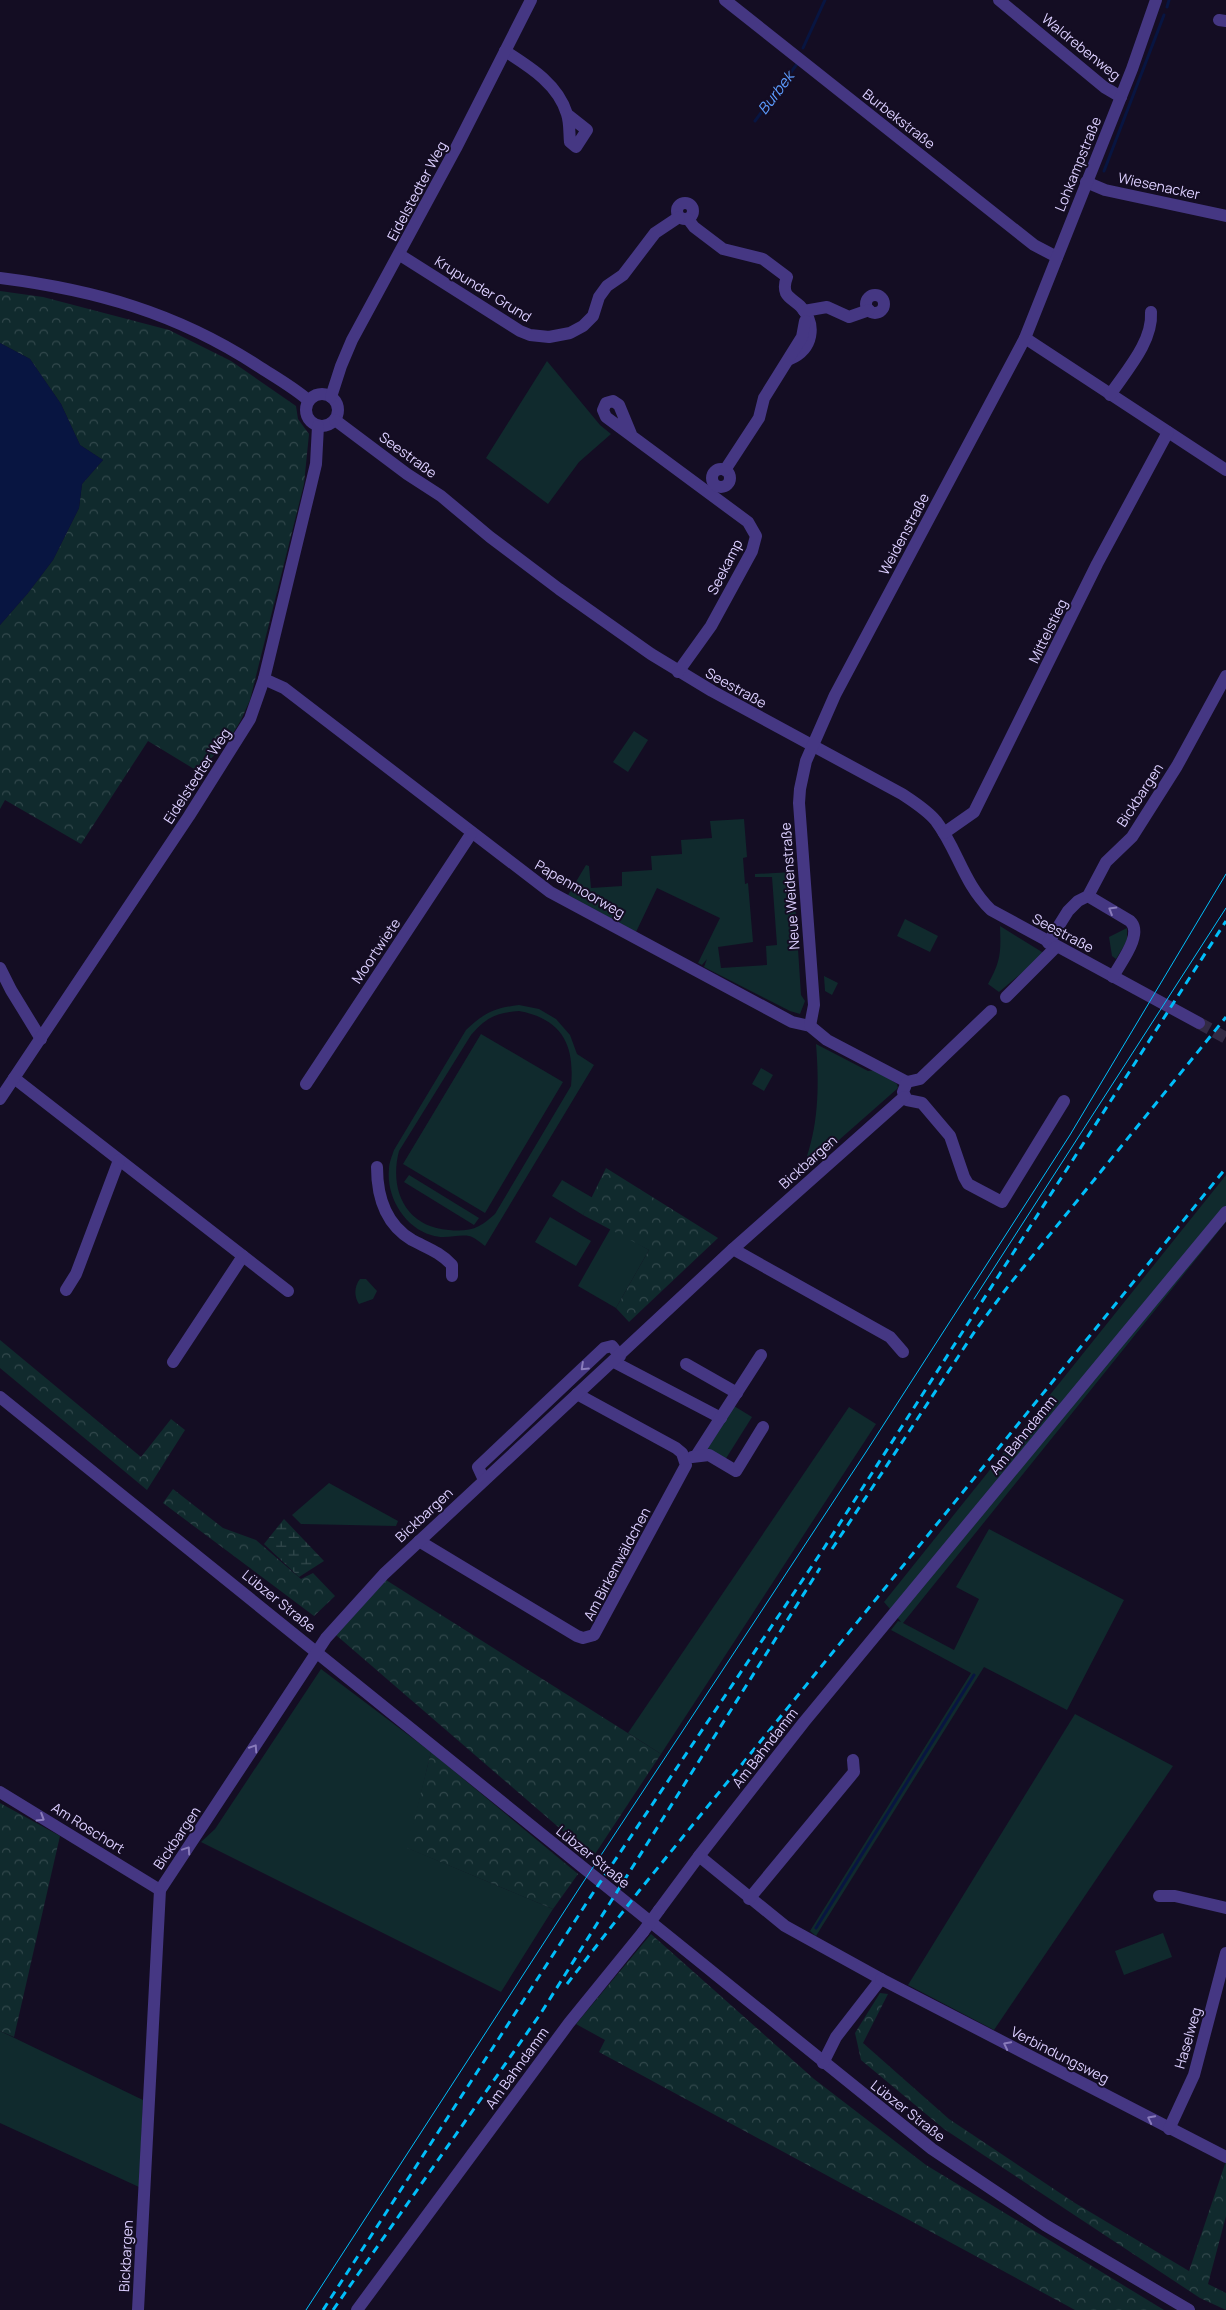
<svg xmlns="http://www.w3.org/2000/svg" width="1226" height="2310" font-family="Manrope,sans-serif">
<defs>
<pattern id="forest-crowns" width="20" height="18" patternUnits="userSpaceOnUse" patternTransform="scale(1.25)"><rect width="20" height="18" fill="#102a2d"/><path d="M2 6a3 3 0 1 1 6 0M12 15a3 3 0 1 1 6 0" fill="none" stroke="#32484c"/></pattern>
<pattern id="wetland-marsh" width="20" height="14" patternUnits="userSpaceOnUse" patternTransform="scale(1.25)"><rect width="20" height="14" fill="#102a2d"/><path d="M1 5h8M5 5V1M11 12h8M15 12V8" fill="none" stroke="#32484c"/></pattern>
</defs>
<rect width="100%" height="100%" fill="#140d23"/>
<!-- green -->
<g fill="#102a2d" fill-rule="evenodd">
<polygon points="547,361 600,425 611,434 579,462 548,504 486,458"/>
<polygon points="634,731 648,740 628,772 613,762"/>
<polygon points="744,819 747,857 743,858 745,884 748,883 753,942 718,947 721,968 767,965 766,946 777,945 772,877 755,877 755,874 793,872 801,995 805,1001 800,1014 790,1011 704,967 707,959 702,965 698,963 720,918 657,888 636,932 568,895 586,865 589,866 591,888 622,886 622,872 652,870 651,856 682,854 681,840 712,838 710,821"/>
<polygon points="905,919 938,936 930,952 897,936"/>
<path d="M1000 926 1042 952V956L999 992 988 984C1001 961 1001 952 1000 926Z"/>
<polygon points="1127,928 1127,941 1116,959 1112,956 1109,937"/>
<polygon points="824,976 838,983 832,995 825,991"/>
<path d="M519 1005 539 1009 556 1019 570 1035 577 1054 594 1065 485 1246C481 1243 474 1237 469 1236 457 1234 445 1240 431 1235 404 1227 386 1196 389 1169 389 1163 392 1156 394 1150L466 1030C484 1013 494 1008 519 1005ZM519 1011C562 1019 575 1045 571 1086L495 1214C490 1218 485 1223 479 1226 470 1231 459 1231 449 1230 405 1227 389 1189 399 1151L471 1035C487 1017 495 1013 519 1011Z"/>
<polygon points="481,1034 563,1082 485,1213 403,1164"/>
<path d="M816 1044 868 1071 876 1070 897 1084 898 1088 814 1162 807 1156C819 1120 819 1082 816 1044Z"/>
<polygon points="761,1068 773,1075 764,1091 752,1084"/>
<polygon points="409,1175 479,1218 474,1225 404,1182"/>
<polygon points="1226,1175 1226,1222 903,1623 954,1650 979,1599 956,1587 989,1529 1124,1600 1067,1710 984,1667 816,1936 810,1931 971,1673 891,1630 898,1621 901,1622 884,1602"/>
<polygon points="562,1180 593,1198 583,1215 552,1196"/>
<polygon points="550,1217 591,1241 576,1266 535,1242"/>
<polygon points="611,1228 649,1250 616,1308 578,1286"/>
<path d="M360 1279H366L377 1291 373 1299 359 1304C354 1297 354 1286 360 1279Z"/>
<polygon points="734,1406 752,1417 725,1460 707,1448"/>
<polygon points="849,1407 876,1424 661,1754 628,1733"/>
<polygon points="329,1483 398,1521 396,1526 301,1524 292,1515"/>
<polygon points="321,1669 431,1752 408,1848 553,1909 501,1992 201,1842 215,1829"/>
<polygon points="1075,1714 1173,1766 994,2030 908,1985"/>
<polygon points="1163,1933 1172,1957 1124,1975 1115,1951"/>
<polygon points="0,2031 143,2100 139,2187 0,2123"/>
</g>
<!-- forest -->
<g fill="url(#forest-crowns)">
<polygon points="0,291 43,297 169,330 231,361 296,406 298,419 309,434 304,484 250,700 241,720 232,735 199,772 148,741 81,844 5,800 0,809 0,625 28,593 53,560 79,508 82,484 103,460 80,445 61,404 30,359 0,343"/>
<polygon points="606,1168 718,1238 629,1322 616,1308 649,1250 583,1215"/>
<polygon points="0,1340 141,1457 171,1419 185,1430 147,1490 0,1368"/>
<polygon points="173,1489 223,1528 256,1540 301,1579 313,1573 335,1596 314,1616 163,1503"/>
<polygon points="386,1580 661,1754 593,1857 336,1635"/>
<polygon points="431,1752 578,1874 553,1909 407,1848"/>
<polygon points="0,1803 60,1836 14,2037 0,2031"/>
<polygon points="651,1934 814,2079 926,2165 1164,2310 1075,2310 599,2052 605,2040 576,2024"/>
<polygon points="880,1993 888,1994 863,2043 949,2119 1075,2203 1189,2271 1226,2161 1226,2216 1208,2284 1226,2293 1226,2310 1200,2298 944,2129 861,2060 855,2033"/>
</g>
<!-- wetland -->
<polygon fill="url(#wetland-marsh)" points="284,1519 324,1561 299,1577 264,1544"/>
<!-- water -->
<polygon fill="#081541" points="0,343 30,359 61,404 80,445 103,460 82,484 79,508 53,560 28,593 0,625"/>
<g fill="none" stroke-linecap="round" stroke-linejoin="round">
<!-- stream -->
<g stroke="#081541" stroke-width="3">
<polyline points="1167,7 1169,0"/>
<polyline points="803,48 825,0"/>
<polyline points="755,121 797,64"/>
<polyline points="1104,171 1164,15"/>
<polyline points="816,1928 974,1675"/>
</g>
<!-- minor-tunnel -->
<polyline stroke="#322a44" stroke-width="12" stroke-dasharray="12 6" stroke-linecap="butt" points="1199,1023 1226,1038"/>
<!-- minor -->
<g stroke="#453783" stroke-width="12">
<polyline points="725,0 1034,245 1057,257"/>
<polyline points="999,0 1104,87 1121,97"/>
<polyline points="1219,20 1226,21"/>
<path d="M505 51C530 67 558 84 567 114 570 123 569 133 570 142L576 147 587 130 568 115"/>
<polyline points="1086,182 1105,190 1226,216"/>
<circle cx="685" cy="211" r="8"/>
<path d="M688 219 694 227 723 249 763 259 787 277C785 282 784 288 786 293 789 299 797 302 801 307 817 325 813 349 790 359"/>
<polyline points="400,255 520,331 530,335 549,337 570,333 583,326 593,316 599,297 607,286 623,275 655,233 679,217"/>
<path d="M0 278C95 290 177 313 258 366 275 377 293 387 308 400"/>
<circle cx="875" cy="304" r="9"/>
<polyline points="804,311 827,307 849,317 869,310"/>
<polyline points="1025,338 1226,470"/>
<circle cx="322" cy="410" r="16"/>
<path d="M1110 395C1126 371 1153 342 1151 312"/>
<polyline points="331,397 341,366 352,340 456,148 531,0"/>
<path d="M335 420 407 474 441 496 490 537 559 589 651 654 712 691 902 794C914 802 927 810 936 821 958 850 963 883 991 910L1199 1023"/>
<polyline points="631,434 619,405 613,401 606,403 603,410 606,417 748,522 756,536 752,551 711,626 678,672"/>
<circle cx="721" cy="478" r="9"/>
<polyline points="725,470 759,418 764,398 802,337 805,321"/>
<polyline points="264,679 284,688 550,892 792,1022 810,1026 827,1040 907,1082"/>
<polyline points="944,833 974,812 1097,564 1168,432"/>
<path d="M1088 896 1130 921C1144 934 1120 963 1113 977"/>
<polyline points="1048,943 1068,911 1078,901 1088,896 1106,862 1132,837 1177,766 1226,676"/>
<polyline points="0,968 11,990 41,1039"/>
<polyline points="1006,997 1056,947"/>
<polyline points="991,1011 920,1079 907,1082 903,1092 907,1100 922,1103 950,1136 964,1177 968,1184 1002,1202 1064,1101"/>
<polyline points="810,1026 814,1005 799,803 800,789 806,761 835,695 1025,338 1132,69 1156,0"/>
<polyline points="14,1078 288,1291"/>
<polyline points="306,1084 471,834"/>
<polyline points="0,1099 189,816 250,719 264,679 311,485 316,464 318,426"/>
<path d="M377 1167C377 1196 385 1224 412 1240 427 1248 440 1252 452 1265V1276"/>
<polyline points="733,1249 890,1337 903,1352"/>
<polyline points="66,1290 76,1274 119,1160"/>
<polyline points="173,1362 243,1256"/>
<polyline points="614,1362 721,1418"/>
<polyline points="686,1364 737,1393"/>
<polyline points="0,1397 932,2149 1045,2225 1189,2310"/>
<polyline points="696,1456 761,1355"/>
<polyline points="692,1457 709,1455 736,1471 763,1427"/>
<polyline points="484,1480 478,1467 604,1348 612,1346 620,1356"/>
<polyline points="419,1541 577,1636 583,1638 594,1635 686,1465 682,1453 676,1448 577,1394"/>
<polyline points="0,1792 160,1890"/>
<polyline points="699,1856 785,1926 881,1979 836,2037 823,2063"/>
<polyline points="1159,1896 1175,1896 1226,1908"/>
<polyline points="749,1899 854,1772 853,1760"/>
<polyline points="659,1910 699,1856 804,1722 1226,1212"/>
<polyline points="881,1979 1226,2157"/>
<polyline points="1169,2129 1194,2075 1226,1953"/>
<polyline points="138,2310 160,1890 326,1638 384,1574 733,1249 904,1097"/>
<polyline points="357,2310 569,2023 643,1932"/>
</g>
<!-- tram -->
<g stroke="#00befa" stroke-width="1">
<polyline points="974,1299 1226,908"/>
<polyline points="306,2310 582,1884 866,1452 1070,1135 1226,874"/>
</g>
<!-- rail -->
<g stroke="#00befa" stroke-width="3" stroke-dasharray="8 6" stroke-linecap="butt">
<polyline points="832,1549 975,1331 1009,1285 1226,1017"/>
<polyline points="567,1984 639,1891 1226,1168"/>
<polyline points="323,2310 593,1893 824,1548 1226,921"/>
<polyline points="333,2310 541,2013 820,1568"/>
</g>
<!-- minor-bridge -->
<polyline stroke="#453783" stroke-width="12" points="643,1932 659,1910"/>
</g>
<!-- one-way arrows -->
<defs><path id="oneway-chevron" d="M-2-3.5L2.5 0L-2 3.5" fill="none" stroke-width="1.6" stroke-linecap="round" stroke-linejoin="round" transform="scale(1.25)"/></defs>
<g stroke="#897bbb">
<use href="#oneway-chevron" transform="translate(1112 910) rotate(-149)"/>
<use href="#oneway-chevron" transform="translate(584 1367) rotate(137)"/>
<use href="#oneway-chevron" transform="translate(254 1748) rotate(-57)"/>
<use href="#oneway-chevron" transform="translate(41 1818) rotate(32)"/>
<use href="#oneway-chevron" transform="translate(187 1850) rotate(-56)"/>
<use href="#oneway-chevron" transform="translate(1007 2045) rotate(-153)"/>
<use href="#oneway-chevron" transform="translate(1151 2119) rotate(-153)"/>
</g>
<g text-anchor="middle" stroke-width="4" stroke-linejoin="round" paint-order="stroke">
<!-- street labels -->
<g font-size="14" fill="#dccfff" stroke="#140d23">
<text transform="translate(1081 47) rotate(39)" y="5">Waldrebenweg</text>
<text transform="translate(899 119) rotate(38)" y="5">Burbekstraße</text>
<text transform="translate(1078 164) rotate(-68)" y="5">Lohkampstraße</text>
<text transform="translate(1159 186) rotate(12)" y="5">Wiesenacker</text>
<text transform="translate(417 191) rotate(-62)" y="5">Eidelstedter Weg</text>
<text transform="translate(483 289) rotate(32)" y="5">Krupunder Grund</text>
<text transform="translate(408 455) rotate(36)" y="5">Seestraße</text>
<text transform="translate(904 534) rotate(-62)" y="5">Weidenstraße</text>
<text transform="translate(725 567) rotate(-63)" y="5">Seekamp</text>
<text transform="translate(1048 631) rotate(-64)" y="5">Mittelstieg</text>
<text transform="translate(736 688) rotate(29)" y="5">Seestraße</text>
<text transform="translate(197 776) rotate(-57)" y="5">Eidelstedter Weg</text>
<text transform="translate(1140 795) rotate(-57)" y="5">Bickbargen</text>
<text transform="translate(790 886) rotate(-94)" y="5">Neue Weidenstraße</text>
<text transform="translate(580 889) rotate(30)" y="5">Papenmoorweg</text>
<text transform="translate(1063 933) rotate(28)" y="5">Seestraße</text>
<text transform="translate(376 951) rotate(-56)" y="5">Moortwiete</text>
<text transform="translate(808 1162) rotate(-42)" y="5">Bickbargen</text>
<text transform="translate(1023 1435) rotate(-51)" y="5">Am Bahndamm</text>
<text transform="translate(424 1515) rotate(-43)" y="5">Bickbargen</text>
<text transform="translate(617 1564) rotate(-62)" y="5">Am Birkenwäldchen</text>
<text transform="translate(279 1601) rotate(39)" y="5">Lübzer Straße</text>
<text transform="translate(765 1748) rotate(-52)" y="5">Am Bahndamm</text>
<text transform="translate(88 1828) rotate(32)" y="5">Am Roschort</text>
<text transform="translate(177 1838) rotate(-56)" y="5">Bickbargen</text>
<text transform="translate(593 1857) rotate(39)" y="5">Lübzer Straße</text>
<text transform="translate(1188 2038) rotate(-74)" y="5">Haselweg</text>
<text transform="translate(1060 2055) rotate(27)" y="5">Verbindungsweg</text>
<text transform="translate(517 2068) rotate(-54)" y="5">Am Bahndamm</text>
<text transform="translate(908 2111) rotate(38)" y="5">Lübzer Straße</text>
<text transform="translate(126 2256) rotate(-87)" y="5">Bickbargen</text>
</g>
<!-- water labels -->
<g font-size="15" font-style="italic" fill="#5d9dff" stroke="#140d23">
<text transform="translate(776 93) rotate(-53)" y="5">Burbek</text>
</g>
</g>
</svg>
